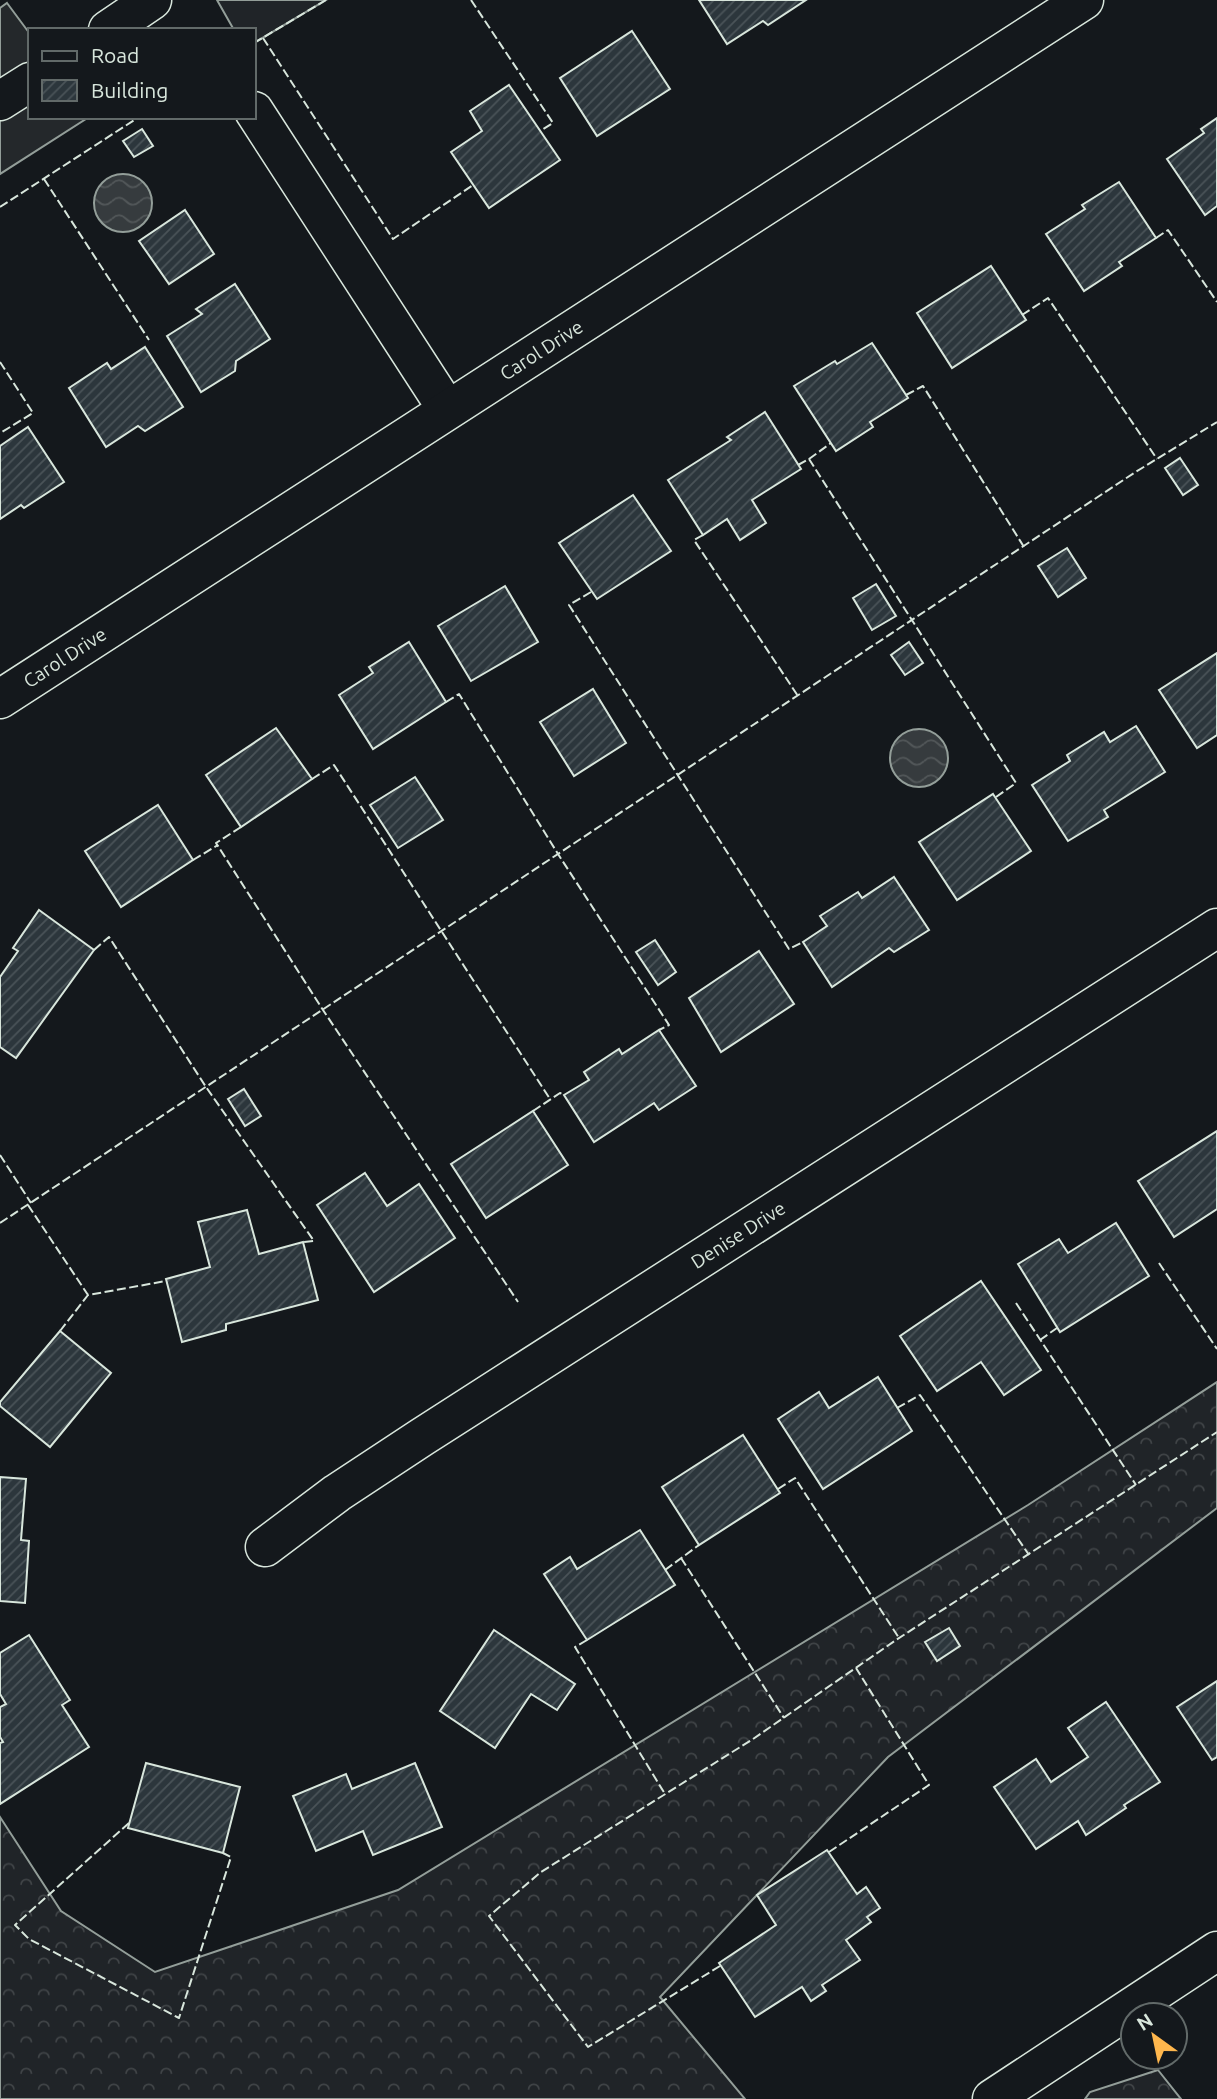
<svg xmlns="http://www.w3.org/2000/svg" width="1217" height="2099" font-family="Ubuntu,sans-serif">
<defs>
<pattern id="forest-crowns" width="20" height="18" patternUnits="userSpaceOnUse" patternTransform="scale(1.75)"><rect width="20" height="18" fill="#202428"/><path d="M2 6a3 3 0 1 1 6 0M12 15a3 3 0 1 1 6 0" fill="none" stroke="#404447"/></pattern>
<pattern id="water-waves" width="16" height="10" patternUnits="userSpaceOnUse" patternTransform="scale(1.75)"><rect width="16" height="10" fill="#363b3e"/><path d="M0 5q4-4 8 0t8 0" fill="none" stroke="#525759"/></pattern>
<pattern id="building-hatch" width="6" height="6" patternUnits="userSpaceOnUse" patternTransform="scale(1.75)"><rect width="6" height="6" fill="#2c363c"/><path d="M-1 1l2-2M0 6l6-6M5 7l2-2" fill="none" stroke="#4a5358"/></pattern>
</defs>
<rect width="100%" height="100%" fill="#14181c"/>
<!-- grass -->
<polygon fill="#202428" stroke="#939e99" stroke-width="2" points="217,0 326,0 254,43 254,30 234,30"/>
<!-- forest -->
<g fill="url(#forest-crowns)" stroke="#939e99" stroke-width="2">
<polygon points="1217,1382 1217,1508 888,1757 660,1997 745,2099 0,2099 0,1817 61,1911 155,1972 398,1890 1028,1505"/>
<polygon points="1158,2070 1181,2099 1085,2099 1090,2092"/>
</g>
<!-- parking -->
<polygon fill="#24282b" stroke="#939e99" stroke-width="2" points="7,3 30,34 30,117 89,117 0,174 0,8"/>
<!-- water -->
<g fill="url(#water-waves)" stroke="#939e99" stroke-width="2">
<circle cx="123" cy="203" r="29"/>
<circle cx="919" cy="758" r="29"/>
</g>
<!-- building -->
<g fill="url(#building-hatch)" stroke="#d8e6dc" stroke-width="2">
<polygon points="699,0 806,0 768,25 763,21 727,44"/>
<polygon points="632,31 670,89 597,136 560,78"/>
<polygon points="509,85 560,160 489,208 451,152 482,131 470,111"/>
<polygon points="1217,118 1217,206 1205,215 1167,159 1204,133 1201,129"/>
<polygon points="142,129 153,146 134,157 123,141"/>
<polygon points="1119,182 1156,238 1119,262 1122,266 1084,291 1046,234 1085,209 1082,205"/>
<polygon points="185,210 214,254 169,284 139,241"/>
<polygon points="991,266 1026,320 952,368 917,313"/>
<polygon points="235,284 270,339 236,361 235,371 201,392 167,336 202,314 196,309"/>
<polygon points="872,343 908,398 870,422 873,427 836,451 794,386 835,361 837,364"/>
<polygon points="145,347 183,407 145,431 138,426 106,447 69,388 107,363 111,369"/>
<polygon points="765,412 801,469 752,500 766,523 740,540 727,519 703,535 668,480 731,440 727,437"/>
<polygon points="28,427 64,482 24,508 21,505 0,519 0,446"/>
<polygon points="1180,458 1198,485 1183,495 1165,468"/>
<polygon points="633,495 671,551 597,599 559,543"/>
<polygon points="1067,548 1086,578 1058,597 1038,566"/>
<polygon points="876,584 896,616 872,630 853,598"/>
<polygon points="505,586 538,642 471,681 438,626"/>
<polygon points="409,642 446,702 373,749 339,695 373,673 369,667"/>
<polygon points="909,642 923,663 905,675 891,655"/>
<polygon points="1217,653 1217,735 1197,748 1159,690"/>
<polygon points="593,689 626,743 574,776 540,722"/>
<polygon points="1136,726 1165,772 1104,810 1108,817 1068,841 1032,785 1070,761 1067,755 1104,732 1110,742"/>
<polygon points="276,728 312,779 241,827 206,775"/>
<polygon points="415,777 443,820 398,848 370,805"/>
<polygon points="993,794 1031,851 957,900 919,842"/>
<polygon points="158,805 193,860 121,907 85,851"/>
<polygon points="894,877 929,930 894,952 889,948 832,987 803,942 827,926 820,916 858,892 862,898"/>
<polygon points="39,910 94,950 16,1058 0,1047 0,977 18,951 13,948"/>
<polygon points="655,940 676,972 658,985 636,952"/>
<polygon points="759,951 794,1004 721,1052 689,998"/>
<polygon points="659,1030 696,1086 659,1110 654,1103 594,1142 564,1095 589,1080 584,1072 619,1049 622,1054"/>
<polygon points="244,1089 261,1116 245,1126 228,1099"/>
<polygon points="533,1111 568,1165 486,1218 451,1164"/>
<polygon points="1217,1131 1217,1209 1174,1237 1138,1181"/>
<polygon points="365,1173 387,1206 419,1184 455,1238 374,1292 317,1205"/>
<polygon points="247,1210 259,1254 303,1242 318,1300 226,1324 226,1330 182,1342 166,1279 210,1267 198,1222"/>
<polygon points="1116,1223 1149,1276 1060,1332 1018,1264 1059,1239 1068,1253"/>
<polygon points="981,1281 1041,1370 1004,1395 981,1362 937,1391 900,1336"/>
<polygon points="60,1331 111,1373 50,1447 0,1406 0,1402"/>
<polygon points="878,1377 912,1431 823,1489 778,1419 819,1392 829,1408"/>
<polygon points="743,1435 780,1493 699,1545 662,1487"/>
<polygon points="0,1477 26,1479 21,1540 29,1541 25,1603 0,1601"/>
<polygon points="640,1530 675,1585 587,1640 544,1574 570,1557 577,1569"/>
<polygon points="949,1628 960,1646 937,1661 925,1642"/>
<polygon points="494,1630 575,1684 557,1710 531,1694 495,1748 440,1711"/>
<polygon points="29,1635 70,1700 62,1705 89,1747 0,1804 0,1743 3,1742 0,1737 0,1707 6,1704 0,1694 0,1653"/>
<polygon points="1217,1681 1217,1757 1212,1760 1177,1707"/>
<polygon points="1106,1702 1160,1782 1124,1805 1126,1808 1086,1835 1078,1821 1036,1849 994,1787 1036,1759 1051,1782 1088,1757 1068,1728"/>
<polygon points="146,1763 240,1787 223,1853 128,1828"/>
<polygon points="415,1763 442,1827 373,1855 363,1831 316,1851 293,1796 346,1774 352,1789"/>
<polygon points="827,1850 857,1894 866,1887 880,1908 867,1917 871,1922 846,1940 860,1960 822,1985 826,1991 811,2001 802,1987 755,2017 719,1963 776,1925 757,1895"/>
</g>
<g fill="none" stroke-linecap="round" stroke-linejoin="round">
<defs>
<g id="minor">
<polyline points="108,30 152,0"/>
<polyline points="0,101 30,82"/>
<polyline points="254,111 447,409"/>
<path id="s1" d="M0 699 1084 0"/>
<path id="s2" d="M265 1547 337 1493 422 1437 1217 928"/>
<polyline points="992,2099 1217,1951"/>
</g>
</defs>
<!-- minor casing -->
<use href="#minor" stroke="#d8e6dc" stroke-width="41"/>
<!-- minor -->
<use href="#minor" stroke="#14181c" stroke-width="38"/>
<!-- fence -->
<g stroke="#d8e6dc" stroke-width="2" stroke-dasharray="9 3.5" stroke-linecap="butt">
<polyline points="471,0 553,123 540,131"/>
<polyline points="263,38 393,239 473,185"/>
<polyline points="254,43 326,0"/>
<polyline points="44,179 149,340"/>
<polyline points="0,207 139,117"/>
<polyline points="1156,238 1168,230 1217,302"/>
<polyline points="1022,315 1048,298 1157,459"/>
<polyline points="0,362 33,413 2,432"/>
<polyline points="906,395 923,386 1024,547"/>
<polyline points="809,459 831,443"/>
<polyline points="798,465 809,459 1016,783 996,797"/>
<polyline points="703,535 694,540 798,696"/>
<polyline points="591,592 569,605 789,949 803,942"/>
<polyline points="446,702 459,694 558,854 669,1025 659,1030"/>
<polyline points="312,779 334,765 550,1099"/>
<polyline points="241,827 216,843 323,1010 518,1302"/>
<polyline points="193,860 218,845"/>
<polyline points="94,950 109,937 206,1087 314,1241 303,1242"/>
<polyline points="533,1111 560,1093 564,1095"/>
<polyline points="0,1155 31,1203"/>
<polyline points="28,1205 88,1295 166,1281"/>
<polyline points="0,1223 1134,473 1217,422"/>
<polyline points="1159,1263 1217,1349"/>
<polyline points="1016,1303 1136,1485"/>
<polyline points="60,1331 88,1295"/>
<polyline points="1040,1340 1057,1328"/>
<polyline points="897,1408 920,1395 1029,1555"/>
<polyline points="778,1489 795,1478 899,1638"/>
<polyline points="681,1558 784,1718"/>
<polyline points="665,1570 699,1545"/>
<polyline points="587,1640 575,1647 665,1794"/>
<polyline points="129,1823 15,1925 29,1939 179,2018 231,1857 223,1853"/>
<polyline points="829,1852 929,1785 856,1668"/>
<polyline points="720,1966 588,2047 489,1916 541,1872 753,1739 896,1640 1217,1432"/>
</g>
</g>
<g text-anchor="middle" stroke-width="5" stroke-linejoin="round" paint-order="stroke">
<!-- street labels -->
<g font-size="19" fill="#d8e6dc" stroke="#14181c">
<text dy="7" stroke="none"><textPath href="#s1" startOffset="644">Carol Drive</textPath></text>
<text dy="7" stroke="none"><textPath href="#s1" startOffset="77">Carol Drive</textPath></text>
<text dy="7" stroke="none"><textPath href="#s2" startOffset="567">Denise Drive</textPath></text>
</g>
</g>
<!-- legend -->
<rect x="28" y="28" width="228" height="91" fill="#14181c" stroke="#626a69" stroke-width="2"/>
<rect x="42" y="51" width="35" height="10" fill="#14181c" stroke="#626a69" stroke-width="2"/>
<text x="91" y="63" font-size="21" fill="#d8e6dc">Road</text>
<rect x="42" y="80" width="35" height="21" fill="url(#building-hatch)" stroke="#626a69" stroke-width="2"/>
<text x="91" y="98" font-size="21" fill="#d8e6dc">Building</text>
<!-- north arrow -->
<g transform="translate(1154 2036) rotate(327)"><circle r="33" fill="#14181c" stroke="#626a69" stroke-width="2"/>
<path d="M0-5L12 26L0 18L-12 26Z" fill="#ffb74d"/>
<text y="-10" font-size="19" font-weight="bold" text-anchor="middle" fill="#d8e6dc">N</text>
</g>
</svg>
